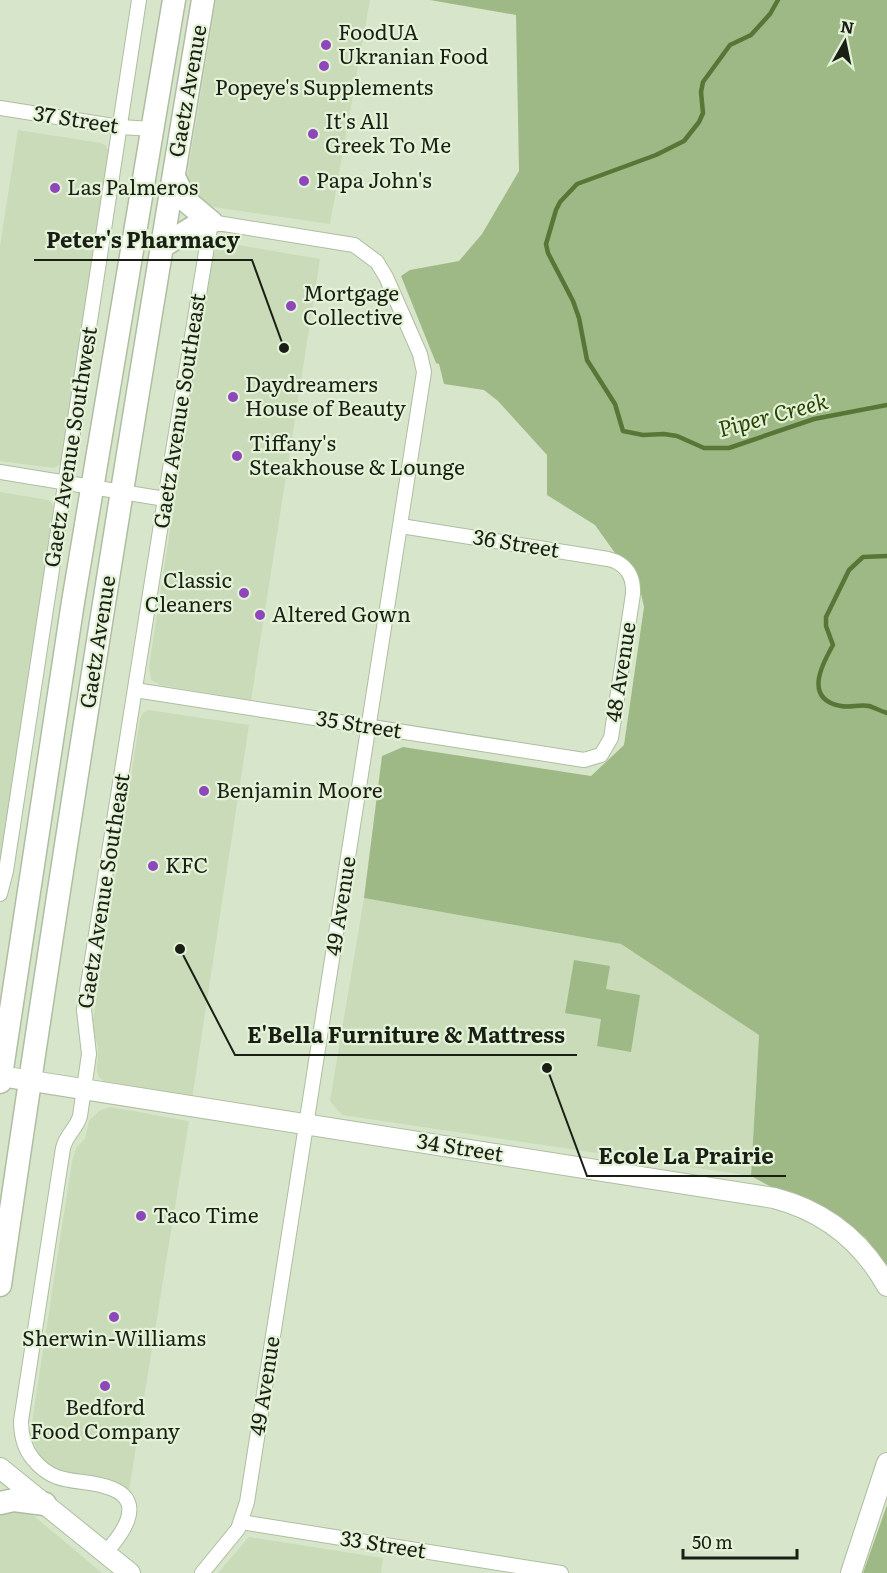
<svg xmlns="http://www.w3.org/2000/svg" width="887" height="1573" font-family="Literata,serif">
<rect width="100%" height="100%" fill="#d7e6ca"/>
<!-- built -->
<g fill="#c9dbb8">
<polygon points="216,0 370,0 330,224 213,207 201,201 192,189 187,177"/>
<polygon points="18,130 101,143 106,146 108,151 63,459 61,464 54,468 0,461 0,246"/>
<polygon points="227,243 320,259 251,700 160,685 151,680 149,667 212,256 217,247"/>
<polygon points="0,492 48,500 52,503 54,511 0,872"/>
<polygon points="148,710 249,725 192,1099 113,1085 105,1082 99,1077 97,1071 98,1047 92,1027 140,719 143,713"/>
<polygon points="364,898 621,944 759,1035 751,1176 342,1115 330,1101"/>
<polygon points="110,1107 189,1121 129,1490 76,1482 58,1474 38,1454 32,1437 32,1422 72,1162 76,1148 85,1139 89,1121 99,1111"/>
<polygon points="11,1509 28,1511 102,1573 0,1573 0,1514"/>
<polygon points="249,1537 383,1558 381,1573 218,1573"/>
</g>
<!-- green -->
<g fill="#9fb986">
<polygon points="430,0 887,0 887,1265 865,1237 751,1176 759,1035 621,944 364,898 382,756 403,747 591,776 624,745 644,607 636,571 615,553 595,525 547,495 547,455 498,401 484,390 444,384 439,364 436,363 401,276 410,270 459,261 482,234 519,171 516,15"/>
<polygon points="574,960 610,966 606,989 640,995 631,1052 597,1046 601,1019 565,1013"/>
<polygon points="887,1505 887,1573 863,1573"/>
</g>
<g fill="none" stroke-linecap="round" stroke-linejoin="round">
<!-- stream -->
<g stroke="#587637" stroke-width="4.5">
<polyline points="778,0 770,14 751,35 730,45 703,82 701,92 703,113 699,122 684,141 656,155 577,184 560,202 556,210 546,244 548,253 573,301 579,318 587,360 615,404 623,431 643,435 664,434 677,436 704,448 729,448 814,419 887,405"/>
<path d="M887 556 863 557 849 570 826 617V626L833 645C821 666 804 699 841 706 850 708 860 704 869 706 875 708 881 711 887 713"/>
</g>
<defs>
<g id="street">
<polyline points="0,108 120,127 153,129"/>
<polyline points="0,472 165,499"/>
<path d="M135 690 584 760 601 755 611 738 633 594C634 576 626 563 608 559L401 526"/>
<polyline points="0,894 6,871 139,0"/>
<polyline points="241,1522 561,1573"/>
<path d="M105 1553C120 1537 147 1503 113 1489 83 1476 57 1489 33 1459 24 1448 21 1436 21 1421L63 1148C66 1135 77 1128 80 1116L89 1054 84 1010 165 499 211 222 354 245 377 262 386 277 420 354 424 372 247 1502 238 1529 202 1573"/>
</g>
<g id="secondary">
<path d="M0 1076 774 1198C824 1211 862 1241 887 1286"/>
<polyline points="0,1468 130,1573"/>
<polyline points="851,1573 887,1463"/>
</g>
<g id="primary">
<polyline points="174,177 185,200 211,222"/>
<polyline points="163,246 197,225 211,222"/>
<polyline points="0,1082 73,602 174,0"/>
<path d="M0 1285C62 856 131 428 203 0"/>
<polyline points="0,1503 14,1500 45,1504"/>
</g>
</defs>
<!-- street casing -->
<use href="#street" stroke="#afbda2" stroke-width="16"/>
<!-- secondary casing -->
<use href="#secondary" stroke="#afbda2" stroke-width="22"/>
<!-- primary casing -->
<use href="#primary" stroke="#afbda2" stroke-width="25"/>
<!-- street -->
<use href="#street" stroke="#fff" stroke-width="14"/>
<!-- secondary -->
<use href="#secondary" stroke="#fff" stroke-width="20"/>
<!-- primary -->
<use href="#primary" stroke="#fff" stroke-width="22"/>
</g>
<!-- markers -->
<g fill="#8e47ba" stroke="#e4f3d7" stroke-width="2">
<circle cx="326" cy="45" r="6"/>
<circle cx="324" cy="66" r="6"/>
<circle cx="313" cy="134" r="6"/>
<circle cx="304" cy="181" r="6"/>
<circle cx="55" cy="188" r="6"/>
<circle cx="291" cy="306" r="6"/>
<circle cx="233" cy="397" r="6"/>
<circle cx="237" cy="456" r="6"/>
<circle cx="244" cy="593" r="6"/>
<circle cx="260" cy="615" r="6"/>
<circle cx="204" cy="791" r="6"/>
<circle cx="153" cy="866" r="6"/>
<circle cx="141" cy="1216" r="6"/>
<circle cx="114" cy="1317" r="6"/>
<circle cx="105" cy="1386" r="6"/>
</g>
<g text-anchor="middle" stroke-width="4.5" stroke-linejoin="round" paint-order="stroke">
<!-- poi labels -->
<g font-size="21" fill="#1a1f15" stroke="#e4f3d7" text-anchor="start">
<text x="338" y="40">FoodUA<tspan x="338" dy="24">Ukranian Food</tspan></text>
<text x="324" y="95" text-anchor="middle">Popeye's Supplements</text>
<text x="325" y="129">It's All<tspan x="325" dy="24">Greek To Me</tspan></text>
<text x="316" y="188">Papa John's</text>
<text x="67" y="195">Las Palmeros</text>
<text x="303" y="301">Mortgage<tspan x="303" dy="24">Collective</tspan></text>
<text x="245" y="392">Daydreamers<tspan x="245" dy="24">House of Beauty</tspan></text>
<text x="249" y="451">Tiffany's<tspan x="249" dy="24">Steakhouse &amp; Lounge</tspan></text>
<text x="232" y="588" text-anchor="end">Classic<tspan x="232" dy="24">Cleaners</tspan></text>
<text x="272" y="622">Altered Gown</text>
<text x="216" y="798">Benjamin Moore</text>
<text x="165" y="873">KFC</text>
<text x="153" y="1223">Taco Time</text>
<text x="114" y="1346" text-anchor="middle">Sherwin-Williams</text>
<text x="105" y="1415" text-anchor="middle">Bedford<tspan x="105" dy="24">Food Company</tspan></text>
</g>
<!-- street labels -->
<g font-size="21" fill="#1a1f15" stroke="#e4f3d7">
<text transform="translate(188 91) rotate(-80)" y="7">Gaetz Avenue</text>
<text transform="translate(76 120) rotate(9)" y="7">37 Street</text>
<text transform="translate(180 411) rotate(-81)" y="7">Gaetz Avenue Southeast</text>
<text transform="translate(71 447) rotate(-81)" y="7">Gaetz Avenue Southwest</text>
<text transform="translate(516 544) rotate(9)" y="7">36 Street</text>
<text transform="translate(98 642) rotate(-81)" y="7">Gaetz Avenue</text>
<text transform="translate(621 672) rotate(-81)" y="7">48 Avenue</text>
<text transform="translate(359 725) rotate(9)" y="7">35 Street</text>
<text transform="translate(104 891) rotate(-81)" y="7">Gaetz Avenue Southeast</text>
<text transform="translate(341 906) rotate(-81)" y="7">49 Avenue</text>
<text transform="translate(460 1148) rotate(9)" y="7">34 Street</text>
<text transform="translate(265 1386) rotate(-81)" y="7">49 Avenue</text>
<text transform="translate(383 1545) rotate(9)" y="7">33 Street</text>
</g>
<!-- water labels -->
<g font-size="22" font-style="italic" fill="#2b4403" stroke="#e4f3d7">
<text transform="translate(773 415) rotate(-15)" y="8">Piper Creek</text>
</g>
</g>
<!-- callouts -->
<path fill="none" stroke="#1a1f15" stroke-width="2" d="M284 348L252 260H34M180 949L235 1055H577M547 1068L587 1176H786"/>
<g fill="#1a1f15" stroke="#e4f3d7" stroke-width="2">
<circle cx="284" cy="348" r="6"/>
<circle cx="180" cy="949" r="6"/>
<circle cx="547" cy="1068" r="6"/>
</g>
<g font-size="22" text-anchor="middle" font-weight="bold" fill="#1a1f15" stroke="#e4f3d7" stroke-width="4.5" stroke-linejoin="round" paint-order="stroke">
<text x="143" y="248">Peter's Pharmacy</text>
<text x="406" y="1043">E'Bella Furniture &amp; Mattress</text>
<text x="686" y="1164">Ecole La Prairie</text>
</g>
<!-- north arrow -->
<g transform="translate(845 42) rotate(9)" stroke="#e4f3d7" stroke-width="4.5" paint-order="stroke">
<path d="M0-4.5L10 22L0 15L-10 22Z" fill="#1a1f15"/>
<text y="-9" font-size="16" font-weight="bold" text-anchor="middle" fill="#1a1f15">N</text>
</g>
<!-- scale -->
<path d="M683 1549v9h114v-9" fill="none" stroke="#1a1f15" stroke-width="3"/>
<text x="692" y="1549" font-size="18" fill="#1a1f15" stroke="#e4f3d7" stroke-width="4.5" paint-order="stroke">50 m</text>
</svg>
